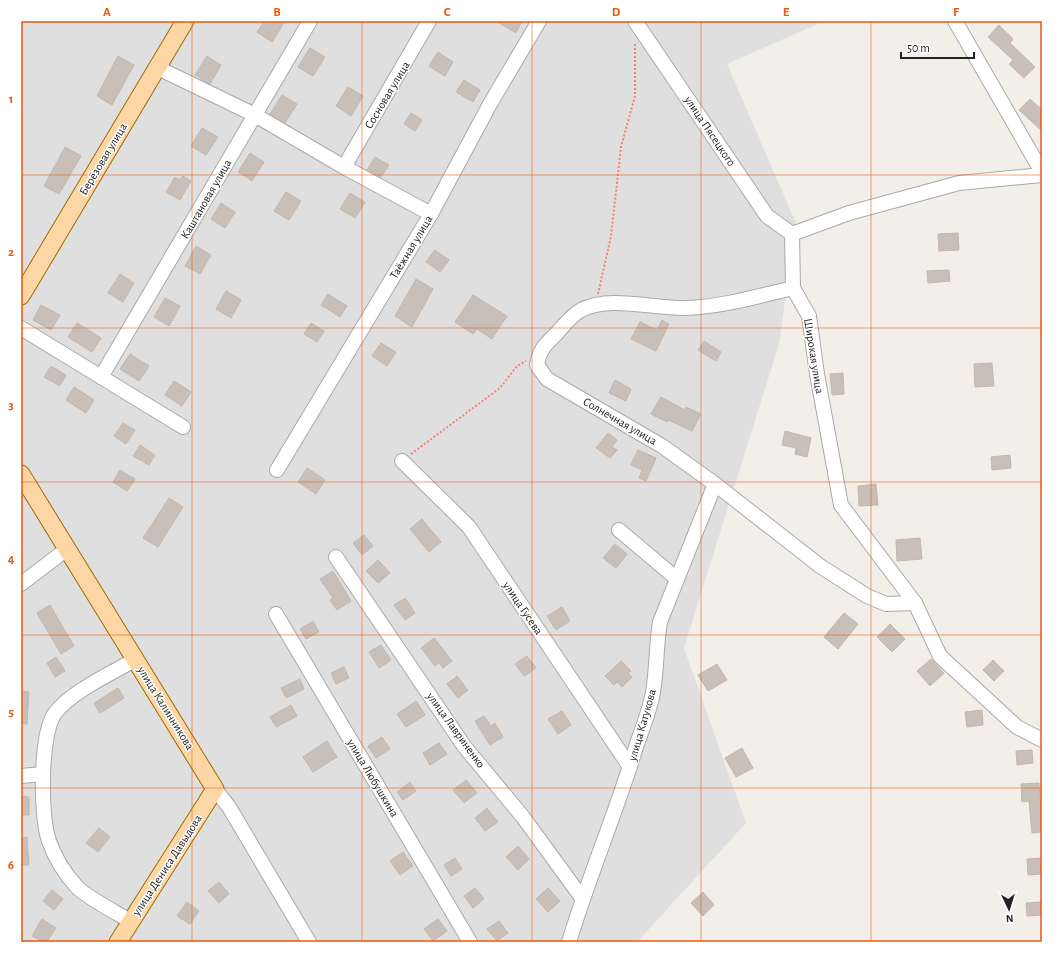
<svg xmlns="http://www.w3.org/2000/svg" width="1063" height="963" font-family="'Alegreya Sans',sans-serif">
<rect width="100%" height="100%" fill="#f2efe9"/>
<!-- residential -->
<polygon fill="#e0dfdf" points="21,21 814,21 818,24 727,64 796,223 779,344 684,648 746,823 637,942 21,942"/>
<!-- building -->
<g fill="#c7bfb8" stroke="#c4b6ab">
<polygon points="265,21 285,21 272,42 257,32"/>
<polygon points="496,21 522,21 516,33"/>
<polygon points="999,25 1013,39 1010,43 1035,67 1024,78 1009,64 1013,60 988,37"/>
<polygon points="310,48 325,57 313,76 298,67"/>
<polygon points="438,52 453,62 445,76 429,66"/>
<polygon points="118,56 134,65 112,105 97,96"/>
<polygon points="207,56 221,65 210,84 195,75"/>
<polygon points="464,80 480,90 473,102 456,92"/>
<polygon points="348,87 363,96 351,116 336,106"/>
<polygon points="282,95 297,104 285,123 270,114"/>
<polygon points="1030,99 1042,110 1042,131 1019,110"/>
<polygon points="411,113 422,120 415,131 404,124"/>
<polygon points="202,128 218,137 206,155 191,146"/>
<polygon points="65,147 81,156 59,194 44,186"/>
<polygon points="250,153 264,162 252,181 238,172"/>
<polygon points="375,157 389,165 381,177 367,170"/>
<polygon points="183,176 191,181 180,200 166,192 175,177 180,180"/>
<polygon points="286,192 301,201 289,220 274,211"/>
<polygon points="350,193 365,202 355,218 340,209"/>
<polygon points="221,203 235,212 225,228 211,219"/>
<polygon points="958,233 959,250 939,251 938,234"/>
<polygon points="196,246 211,255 200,274 185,266"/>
<polygon points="435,250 449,260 440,272 426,262"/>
<polygon points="949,270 950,281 928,283 927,271"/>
<polygon points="120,274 134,283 123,302 108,293"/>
<polygon points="416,279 433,289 412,327 395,316"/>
<polygon points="226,291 241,300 231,318 216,309"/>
<polygon points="328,294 347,306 340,317 321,305"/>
<polygon points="473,295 507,316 492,339 477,329 473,334 455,322"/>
<polygon points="165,298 180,306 169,326 154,317"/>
<polygon points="41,305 60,315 51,330 33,320"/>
<polygon points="662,320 669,324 656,351 631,339 640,322 657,330"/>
<polygon points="77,323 101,338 92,352 68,337"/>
<polygon points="311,323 324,331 317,342 304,334"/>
<polygon points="704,341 721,352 716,361 698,350"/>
<polygon points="381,343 396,352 387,366 372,356"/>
<polygon points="130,354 149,366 139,381 120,369"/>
<polygon points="992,363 994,386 975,387 974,364"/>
<polygon points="51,366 66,375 60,386 44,377"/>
<polygon points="843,373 844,394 832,395 830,374"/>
<polygon points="615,380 631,389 626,401 609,393"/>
<polygon points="174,381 191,392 182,406 165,395"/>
<polygon points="74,387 94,400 86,413 66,400"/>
<polygon points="661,397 685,410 686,407 701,414 692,431 668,420 667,422 651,414"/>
<polygon points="123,423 135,430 126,444 114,436"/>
<polygon points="785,431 811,438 807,457 795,454 796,448 782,445"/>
<polygon points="608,433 617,440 612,447 617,450 610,458 596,448"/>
<polygon points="140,445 155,455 149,465 133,456"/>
<polygon points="638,450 656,458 646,481 639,478 642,470 631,465"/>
<polygon points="1010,455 1011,468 992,470 991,457"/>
<polygon points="307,468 325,480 316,494 298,482"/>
<polygon points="120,470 135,479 127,491 113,482"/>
<polygon points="876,484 878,505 859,506 858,486"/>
<polygon points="169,498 183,507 158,547 143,538"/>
<polygon points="422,519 441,542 429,552 410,529"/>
<polygon points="364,535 373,546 362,555 353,543"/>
<polygon points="920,538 922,559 897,561 896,540"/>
<polygon points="615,544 627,554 616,568 603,558"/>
<polygon points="378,560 390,573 378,583 366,571"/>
<polygon points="333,571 351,601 337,610 330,600 333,598 320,579"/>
<polygon points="405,598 415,613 405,620 394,605"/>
<polygon points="50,605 74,646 61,654 37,613"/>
<polygon points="562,607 570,621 556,630 547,616"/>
<polygon points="844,613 858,624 838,649 824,637"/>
<polygon points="313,621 319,632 306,639 300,629"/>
<polygon points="890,624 905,639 892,652 877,637"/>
<polygon points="434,638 452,661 443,668 439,663 435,666 421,648"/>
<polygon points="381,645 391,660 379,668 369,652"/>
<polygon points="527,656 536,668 524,676 515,664"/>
<polygon points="56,657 65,671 55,677 47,663"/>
<polygon points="931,659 944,673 930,686 917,671"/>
<polygon points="993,660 1004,671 994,681 983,670"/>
<polygon points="621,661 631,671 628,673 632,677 622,687 617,682 614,685 605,676"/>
<polygon points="717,664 727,680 708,691 698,675"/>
<polygon points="344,667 349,678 336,684 331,673"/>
<polygon points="457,676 468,690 458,698 447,684"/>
<polygon points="300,679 304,689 286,698 281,688"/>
<polygon points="118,688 124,698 100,713 94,703"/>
<polygon points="21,691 29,692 27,724 21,723"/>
<polygon points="416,701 425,715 406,727 397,714"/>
<polygon points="291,705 297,716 276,727 270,717"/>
<polygon points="982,710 983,725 967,727 965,712"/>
<polygon points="562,711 571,725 558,734 548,719"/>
<polygon points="484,716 491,726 495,723 503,737 490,745 475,721"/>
<polygon points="382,737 390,749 376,758 368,746"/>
<polygon points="327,741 337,757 313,772 303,757"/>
<polygon points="439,743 447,754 430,765 423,753"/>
<polygon points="742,748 753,768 736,777 725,758"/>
<polygon points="1032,750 1033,763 1017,765 1016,751"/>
<polygon points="466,780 477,793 464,803 453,790"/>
<polygon points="410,782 416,791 403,800 397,792"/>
<polygon points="1039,783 1042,832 1032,833 1029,801 1022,802 1021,784"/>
<polygon points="21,796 29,797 29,815 21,815"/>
<polygon points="487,808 498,822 485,831 475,818"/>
<polygon points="99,828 110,837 98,852 86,843"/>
<polygon points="27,837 29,865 21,865 21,838"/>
<polygon points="518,846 529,859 518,870 506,857"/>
<polygon points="403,852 413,866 400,875 390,861"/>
<polygon points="455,858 462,869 451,876 444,865"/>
<polygon points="1042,858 1042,874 1028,875 1027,859"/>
<polygon points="219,882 229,894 219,903 208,891"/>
<polygon points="475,888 484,899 473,908 464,896"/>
<polygon points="548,888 560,901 548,912 536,899"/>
<polygon points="52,890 63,899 54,910 43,901"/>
<polygon points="703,892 714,905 703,916 691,903"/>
<polygon points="187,902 199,911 190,924 177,916"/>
<polygon points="1041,902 1042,915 1027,916 1026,903"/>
<polygon points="42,919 56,928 47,942 43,942 32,936"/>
<polygon points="438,919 447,931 433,941 424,929"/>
<polygon points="499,921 508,933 497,941 487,929"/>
</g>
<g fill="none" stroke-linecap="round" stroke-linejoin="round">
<defs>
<g id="minor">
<polyline points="635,21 767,216 792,234"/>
<polyline points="955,21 1042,172"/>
<polyline points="158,68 255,115 344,167 431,214"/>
<polyline points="344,167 429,21"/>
<polyline points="792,234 793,288 809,316 817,374 841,505 915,603"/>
<polyline points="792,234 849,213 959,183 1042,175"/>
<path d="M793 288C758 296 722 307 686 308 654 309 610 295 581 310 572 315 564 325 557 333 545 345 540 348 537 365L547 379 662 446 715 484 820 566 867 596 886 604 915 603 940 656 1017 727 1042 740"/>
<polyline points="21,328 183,427"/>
<polyline points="101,377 310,21"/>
<polyline points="402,461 469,527 630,767"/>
<polyline points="277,470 431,214 490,104 539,21"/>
<polyline points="619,530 677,579"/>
<polyline points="336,557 464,746 523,817 582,898"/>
<polyline points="21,584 67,549"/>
<polyline points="276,614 470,942"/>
<polyline points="21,776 43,774"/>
<polyline points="215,789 229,807 309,942"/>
<path d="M130 921C117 913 86 897 77 887 64 873 55 858 49 841 40 816 40 733 55 713 72 691 112 673 136 659"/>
<path d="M569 942C589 876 616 813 636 747 642 729 650 710 653 692 657 669 656 645 660 622L715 484"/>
</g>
<g id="major">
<polyline points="21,296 185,21"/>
<polyline points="21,474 215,789 118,942"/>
</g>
</defs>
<!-- minor casing -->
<use href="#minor" stroke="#a9a9a9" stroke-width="16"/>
<!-- major casing -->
<use href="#major" stroke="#a06b00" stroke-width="19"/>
<!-- path -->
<g stroke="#fa8072" stroke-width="2" stroke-dasharray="2 2" stroke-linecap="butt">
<polyline points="598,294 611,236 621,147 635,96 635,43"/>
<polyline points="411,454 500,388 517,366 526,361"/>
</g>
<!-- minor -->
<use href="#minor" stroke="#fff" stroke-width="14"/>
<!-- major -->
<use href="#major" stroke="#fcd6a4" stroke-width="17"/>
</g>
<!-- grid -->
<path fill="none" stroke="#e8590c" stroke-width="1" stroke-opacity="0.55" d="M192 21V942M362 21V942M532 21V942M701 21V942M871 21V942M21 175H1042M21 328H1042M21 482H1042M21 635H1042M21 788H1042"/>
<g text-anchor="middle" stroke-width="3" stroke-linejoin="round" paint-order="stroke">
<!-- street labels -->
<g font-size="12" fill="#222" stroke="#fff">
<text transform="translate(387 95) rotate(-59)" y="4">Сосновая улица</text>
<text transform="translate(710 131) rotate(56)" y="4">улица Пясецкого</text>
<text transform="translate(103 159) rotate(-59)" y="4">Берёзовая улица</text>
<text transform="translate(206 199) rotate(-60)" y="4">Каштановая улица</text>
<text transform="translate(411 247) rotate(-59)" y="4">Таёжная улица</text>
<text transform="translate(814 356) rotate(81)" y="4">Широкая улица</text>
<text transform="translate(620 421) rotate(30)" y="4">Солнечная улица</text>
<text transform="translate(523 608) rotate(56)" y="4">улица Гусева</text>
<text transform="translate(166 708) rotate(58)" y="4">улица Калинникова</text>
<text transform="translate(642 725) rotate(-74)" y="4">улица Катукова</text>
<text transform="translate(456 730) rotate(54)" y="4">улица Лавриненко</text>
<text transform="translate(373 778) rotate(59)" y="4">улица Любушкина</text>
<text transform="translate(167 865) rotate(-57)" y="4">улица Дениса Давыдова</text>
</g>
</g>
<!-- border -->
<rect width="1063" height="963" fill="none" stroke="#ffffff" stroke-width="44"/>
<!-- north arrow -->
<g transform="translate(1009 909) rotate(176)" stroke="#ffffff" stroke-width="3" paint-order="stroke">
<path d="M0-3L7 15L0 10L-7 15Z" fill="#222222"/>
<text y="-6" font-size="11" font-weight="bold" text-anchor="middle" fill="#222222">N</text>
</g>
<!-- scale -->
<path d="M901 52v6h73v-6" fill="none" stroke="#222222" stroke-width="2"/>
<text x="907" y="52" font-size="12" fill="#222222" stroke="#ffffff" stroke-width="3" paint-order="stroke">50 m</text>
<rect x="22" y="22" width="1019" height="919" fill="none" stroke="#e8590c" stroke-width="1.5"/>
<g font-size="13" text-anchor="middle" font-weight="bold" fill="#e8590c">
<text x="107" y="16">A</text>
<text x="277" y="16">B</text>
<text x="447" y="16">C</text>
<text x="616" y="16">D</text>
<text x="786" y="16">E</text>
<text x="956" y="16">F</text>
<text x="11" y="103">1</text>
<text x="11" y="256">2</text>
<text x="11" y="409">3</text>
<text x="11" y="563">4</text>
<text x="11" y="716">5</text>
<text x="11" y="869">6</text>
</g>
</svg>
